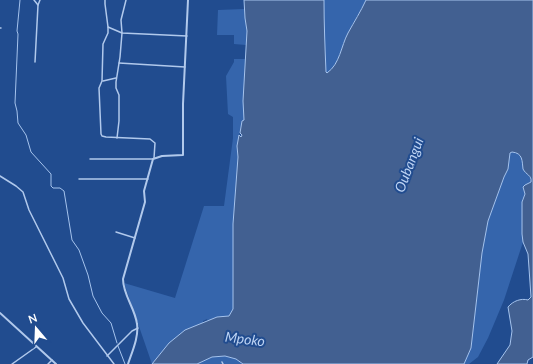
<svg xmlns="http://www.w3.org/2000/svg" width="533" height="364" font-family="Lato,sans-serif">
<rect width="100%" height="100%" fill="#214c8f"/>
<!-- green -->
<g fill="#3565ac">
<path d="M324 0H366C361 11 354 20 349 31 342 44 340 64 327 73L326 72C325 48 324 24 324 0Z"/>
<polygon points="244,9 247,31 246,45 234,44 234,35 217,35 218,10"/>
<polygon points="234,59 245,59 244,120 242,121 237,146 238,157 233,224 233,309 229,316 217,317 208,321 207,319 203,321 203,323 169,343 152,364 124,283 175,298 204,206 224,206 233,138 233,117 228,114 226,76 234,62"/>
<path d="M512 152C516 152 518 153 521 156 524 160 522 164 524 168 526 174 532 175 531 182L525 185 523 188 525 194 522 200V211L523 242 504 300 488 338 478 357 469 364H464L471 348 482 253 488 221 504 177 508 169 510 153Z"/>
<polygon points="225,356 236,359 243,364 197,364 212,357"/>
</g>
<!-- water -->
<path fill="#426091" stroke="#a5c3ed" d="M244 0H324C324 24 325 48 326 72L327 73C340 64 341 46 348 33 354 22 361 11 366 0H533V357L528 360 527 364H497L510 345 512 331 508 307C513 301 521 298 528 300L531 297 528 254 523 242 522 234V202L525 194 523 187 525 185 531 182C532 175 526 175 523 169 522 161 523 153 512 152L510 153 508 169 504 177 488 221 482 253 471 348 464 364H243L236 359 225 356 212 357 197 364H152L169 343 185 330 217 317 229 316 233 309V224L238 157 237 146 239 135 241 137 242 135 240 133 242 121 244 120 243 101 247 31 245 18Z"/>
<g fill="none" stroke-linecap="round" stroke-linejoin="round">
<!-- stream -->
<g stroke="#a5c3ed" stroke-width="1">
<polyline points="20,0 17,31 18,34 15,103 17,111 18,123 26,135 31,152 51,174 51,186 53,188 60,188 64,191 72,240 79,250 88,275 93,296 102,313 111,323 117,343"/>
<polyline points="118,346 125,364"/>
</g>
<!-- minor -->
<g stroke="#b1c9ec" stroke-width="1.5">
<polyline points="34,0 38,5"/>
<polyline points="105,0 105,4 108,27 108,33 103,44 102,81 99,88 101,134 102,136 106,137 150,139 155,143 154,158"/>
<polyline points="108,27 122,33 187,36"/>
<polyline points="0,28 1,28"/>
<polyline points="35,62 38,5 40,0"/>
<polyline points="119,63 185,67"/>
<polyline points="103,81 116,78"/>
<polyline points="117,138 119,121 119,95 116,88 116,82 120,57 122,33 121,20 126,0"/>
<polyline points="90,159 153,159"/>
<polyline points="0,176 16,186 23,192 29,210 63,278 69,299 83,323 114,364"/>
<polyline points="79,179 148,179"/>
<polyline points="116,232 135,238"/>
<polyline points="107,356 132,331 138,328"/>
<polyline points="222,362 223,364"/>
<polyline points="12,364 36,347"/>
<polyline points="48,364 52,360"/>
</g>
<!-- tertiary -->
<g stroke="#b1c9ec" stroke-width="2">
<polyline points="0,313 56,364"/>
<path d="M128 364C132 352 139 337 137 324 135 308 123 295 123 279L145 202 144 191 153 159 162 156 183 155V104L188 0"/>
</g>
</g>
<g text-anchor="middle" stroke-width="4" stroke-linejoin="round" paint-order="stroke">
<!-- water labels -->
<g font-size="14" font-style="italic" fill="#bdd3f3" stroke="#214c8f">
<text transform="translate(409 165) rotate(-69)" y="5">Oubangui</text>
<text transform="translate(245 339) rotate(7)" y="5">Mpoko</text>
</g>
</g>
<!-- north arrow -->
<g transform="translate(36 328) rotate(341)" stroke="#214c8f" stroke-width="3" paint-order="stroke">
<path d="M0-3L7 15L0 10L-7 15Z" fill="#ffffff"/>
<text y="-6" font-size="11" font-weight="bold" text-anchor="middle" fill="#ffffff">N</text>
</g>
</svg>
